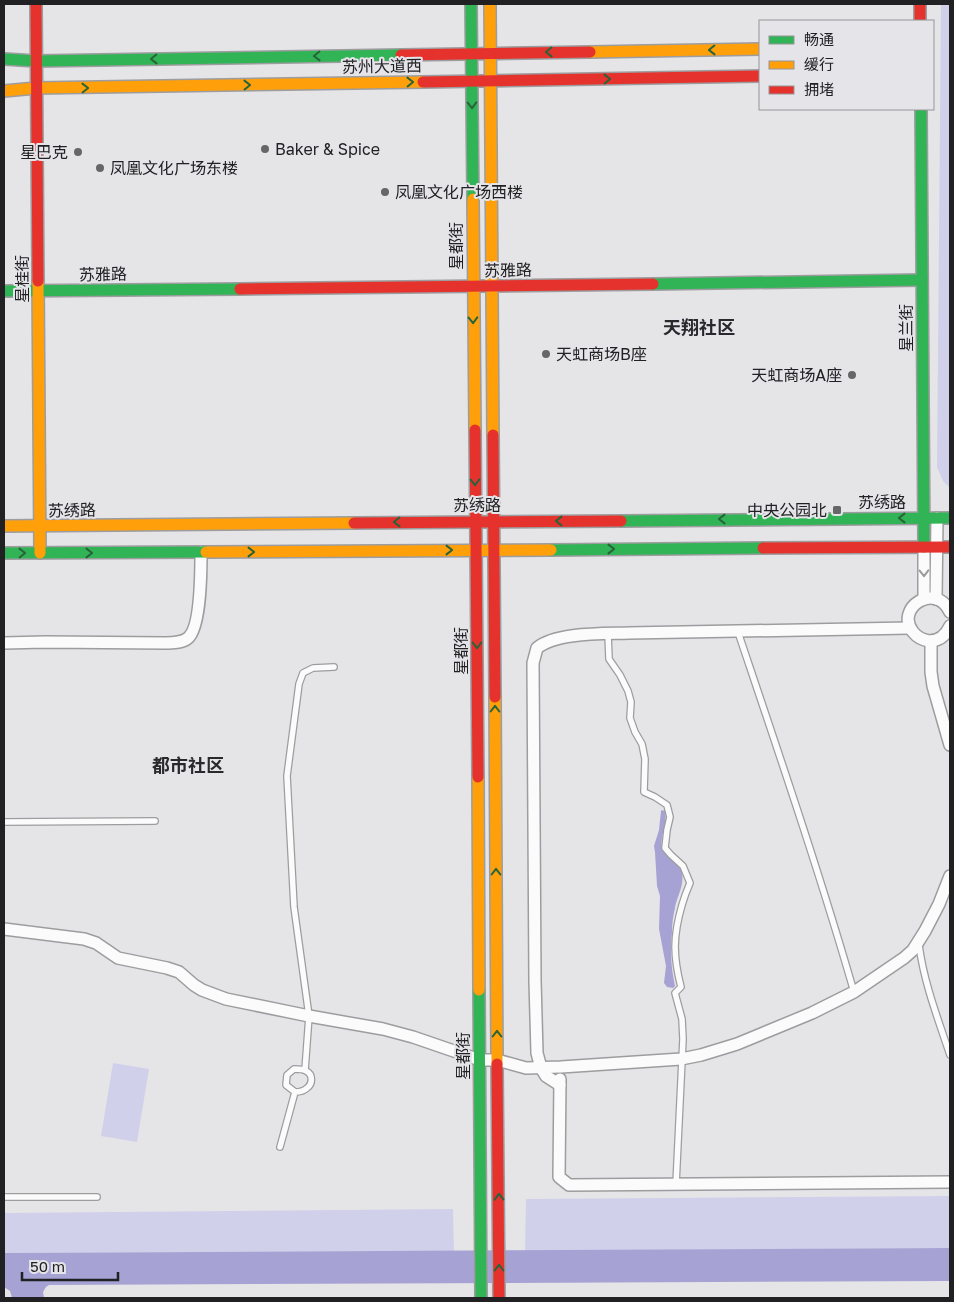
<svg xmlns="http://www.w3.org/2000/svg" width="954" height="1302" font-family="'Golos Text','Noto Sans SC',sans-serif">
<rect width="100%" height="100%" fill="#e5e5e8"/>
<!-- green -->
<g fill="#d1d0eb">
<polygon points="941,4 950,4 950,488 943,481 937,467"/>
<polygon points="113,1063 149,1069 137,1142 101,1136"/>
<polygon points="950,1196 950,1248 525,1251 526,1199"/>
<polygon points="453,1209 454,1251 4,1253 4,1213"/>
</g>
<!-- water -->
<g fill="#a6a2d3">
<path d="M662 810 665 811C668 824 659 837 662 850 669 856 677 861 681 870 686 883 677 896 675 908 673 916 672 924 672 932 670 950 671 968 675 986L673 988 667 987 664 983 666 966 659 929 660 896 657 886 655 852 654 846 659 830 661 811Z"/>
<polygon points="950,1248 950,1281 49,1285 46,1287 43,1292 44,1298 12,1298 10,1291 4,1287 4,1253"/>
</g>
<g fill="none" stroke-linecap="round" stroke-linejoin="round">
<defs>
<g id="lane">
<path d="M738 632C778 751 819 871 854 992"/>
<path d="M608 634 609 659 620 675 628 691 631 702 630 718 635 732 642 744 645 759 644 792 655 797 667 805 670 817 667 830 665 848 671 855 683 866 690 883C687 890 684 898 682 905 673 936 673 956 681 987L675 993 682 1019 683 1039 676 1184"/>
<polyline points="4,822 155,821"/>
<path d="M919 945C924 983 938 1019 950 1055"/>
<polyline points="305,1070 309,1016 294,907 287,776 299,684 303,673 313,668 334,667"/>
<path d="M280 1147 295 1092C299 1092 304 1091 307 1088 313 1084 313 1074 306 1071 303 1069 297 1069 294 1069L287 1075 286 1085 295 1092"/>
<polyline points="4,1197 97,1197"/>
</g>
<g id="street">
<polyline points="924,547 924,599"/>
<polyline points="936,599 937,518"/>
<path d="M950 612C936 581 894 608 913 632 917 637 923 640 929 641 939 641 946 635 950 626"/>
<polyline points="931,641 931,672 933,686 950,745"/>
<path d="M4 643 45 642 165 643C172 643 182 643 188 638 201 627 201 570 201 552"/>
<polyline points="4,929 84,939 96,943 118,958 167,968 179,972 194,985 202,990 226,999 309,1016 383,1029 413,1037 480,1060 497,1060 526,1068 561,1067 681,1059 701,1055 737,1044 812,1013 854,992 904,958 913,950 925,931 939,904 950,876"/>
<polyline points="560,1079 559,1177 569,1185 950,1182"/>
<path d="M560 1085 546 1076 541 1068 537 1053 535 981 533 663 537 648C557 632 604 634 629 633L910 628"/>
</g>
<g id="fast">
<polyline points="471,4 473,199"/>
<polyline points="4,59 36,61 401,55"/>
<polyline points="921,109 924,547"/>
<polyline points="653,284 922,280"/>
<polyline points="4,291 240,289"/>
<polyline points="621,521 950,518"/>
<polyline points="551,550 763,548"/>
<polyline points="4,553 206,552"/>
<polyline points="479,990 481,1298"/>
</g>
<g id="slow">
<polyline points="490,4 493,435"/>
<polyline points="590,52 760,49"/>
<polyline points="4,91 36,88 423,82"/>
<polyline points="473,199 475,430"/>
<polyline points="38,281 40,553"/>
<polyline points="4,526 354,523"/>
<polyline points="206,552 551,550"/>
<polyline points="495,697 497,1064"/>
<polyline points="478,777 479,990"/>
</g>
<g id="jam">
<polyline points="36,4 38,281"/>
<polyline points="920,4 920,21"/>
<polyline points="401,55 590,52"/>
<polyline points="423,82 760,76"/>
<polyline points="240,289 653,284"/>
<polyline points="475,430 478,777"/>
<polyline points="493,435 495,697"/>
<polyline points="354,523 621,521"/>
<polyline points="763,548 950,547"/>
<polyline points="497,1064 499,1298"/>
</g>
</defs>
<!-- lane casing -->
<use href="#lane" stroke="#9d9d9f" stroke-width="8"/>
<!-- street casing -->
<use href="#street" stroke="#9d9d9f" stroke-width="14"/>
<!-- fast casing -->
<use href="#fast" stroke="#9d9d9f" stroke-width="14"/>
<!-- slow casing -->
<use href="#slow" stroke="#9d9d9f" stroke-width="14"/>
<!-- jam casing -->
<use href="#jam" stroke="#9d9d9f" stroke-width="14"/>
<!-- lane -->
<use href="#lane" stroke="#fbfbfc" stroke-width="5.5"/>
<!-- street -->
<use href="#street" stroke="#fbfbfc" stroke-width="11"/>
<!-- fast -->
<use href="#fast" stroke="#30b455" stroke-width="11"/>
<!-- slow -->
<use href="#slow" stroke="#ff9f0a" stroke-width="11"/>
<!-- jam -->
<use href="#jam" stroke="#e5322d" stroke-width="11"/>
</g>
<!-- one-way arrows -->
<defs><path id="oneway-chevron" d="M-2-3.5L2.5 0L-2 3.5" fill="none" stroke-width="1.6" stroke-linecap="round" stroke-linejoin="round" transform="scale(1.25)"/></defs>
<g stroke="#28633a">
<use href="#oneway-chevron" transform="translate(712 50) rotate(179)"/>
<use href="#oneway-chevron" transform="translate(549 52) rotate(179)"/>
<use href="#oneway-chevron" transform="translate(317 56) rotate(179)"/>
<use href="#oneway-chevron" transform="translate(154 59) rotate(179)"/>
<use href="#oneway-chevron" transform="translate(607 79) rotate(-1)"/>
<use href="#oneway-chevron" transform="translate(410 82) rotate(-1)"/>
<use href="#oneway-chevron" transform="translate(247 85) rotate(-1)"/>
<use href="#oneway-chevron" transform="translate(85 88) rotate(-1)"/>
<use href="#oneway-chevron" transform="translate(472 105) rotate(89)"/>
<use href="#oneway-chevron" transform="translate(473 320) rotate(89)"/>
<use href="#oneway-chevron" transform="translate(475 482) rotate(89)"/>
<use href="#oneway-chevron" transform="translate(902 518) rotate(180)"/>
<use href="#oneway-chevron" transform="translate(722 519) rotate(180)"/>
<use href="#oneway-chevron" transform="translate(559 521) rotate(180)"/>
<use href="#oneway-chevron" transform="translate(397 522) rotate(179)"/>
<use href="#oneway-chevron" transform="translate(611 549)"/>
<use href="#oneway-chevron" transform="translate(449 550)"/>
<use href="#oneway-chevron" transform="translate(251 552)"/>
<use href="#oneway-chevron" transform="translate(22 553) rotate(-1)"/>
<use href="#oneway-chevron" transform="translate(89 553)"/>
<use href="#oneway-chevron" transform="translate(477 645) rotate(90)"/>
<use href="#oneway-chevron" transform="translate(495 709) rotate(-90)"/>
<use href="#oneway-chevron" transform="translate(496 872) rotate(-90)"/>
<use href="#oneway-chevron" transform="translate(497 1034) rotate(-90)"/>
<use href="#oneway-chevron" transform="translate(499 1197) rotate(-91)"/>
<use href="#oneway-chevron" transform="translate(499 1268) rotate(-90)"/>
</g>
<use stroke="#99999a" href="#oneway-chevron" transform="translate(924 573) rotate(89)"/>
<!-- markers -->
<g fill="#666668" stroke="#e4e4e9" stroke-width="2">
<circle cx="265" cy="149" r="5"/>
<circle cx="78" cy="152" r="5"/>
<circle cx="100" cy="168" r="5"/>
<circle cx="385" cy="192" r="5"/>
<circle cx="546" cy="354" r="5"/>
<circle cx="852" cy="375" r="5"/>
<rect x="832" y="505" width="10" height="10" rx="2.5"/>
</g>
<g text-anchor="middle" stroke-width="4" stroke-linejoin="round" paint-order="stroke">
<!-- street labels -->
<g font-size="16" fill="#212123" stroke="#e4e4e9">
<text transform="translate(382 66) rotate(-1)" y="6">苏州大道西</text>
<text transform="translate(456 246) rotate(-90)" y="6">星都街</text>
<text transform="translate(508 270) rotate(-1)" y="6">苏雅路</text>
<text transform="translate(103 274) rotate(-1)" y="6">苏雅路</text>
<text transform="translate(22 279) rotate(-90)" y="6">星桂街</text>
<text transform="translate(906 328) rotate(-90)" y="6">星兰街</text>
<text x="882" y="508">苏绣路</text>
<text x="477" y="511">苏绣路</text>
<text transform="translate(72 510) rotate(-1)" y="6">苏绣路</text>
<text transform="translate(461 651) rotate(-90)" y="6">星都街</text>
<text transform="translate(463 1056) rotate(-90)" y="6">星都街</text>
</g>
<!-- poi labels -->
<g font-size="16" fill="#212123" stroke="#e4e4e9" text-anchor="start">
<text x="275" y="155">Baker &amp; Spice</text>
<text x="68" y="158" text-anchor="end">星巴克</text>
<text x="110" y="174">凤凰文化广场东楼</text>
<text x="395" y="198">凤凰文化广场西楼</text>
<text x="556" y="360">天虹商场B座</text>
<text x="842" y="381" text-anchor="end">天虹商场A座</text>
<text x="827" y="516" text-anchor="end">中央公园北</text>
</g>
<!-- neighbourhood labels -->
<g font-size="18" font-weight="bold" fill="#29292c" stroke="#e4e4e9">
<text x="699" y="334">天翔社区</text>
<text x="188" y="772">都市社区</text>
</g>
</g>
<!-- border -->
<rect width="954" height="1302" fill="none" stroke="#212123" stroke-width="10"/>
<!-- legend -->
<rect x="759" y="20" width="175" height="90" fill="#e4e4e9" stroke="#96969a"/>
<rect x="769" y="36" width="25" height="8" fill="#30b455" stroke="#96969a"/>
<text x="804" y="45" font-size="15" fill="#212123">畅通</text>
<rect x="769" y="61" width="25" height="8" fill="#ff9f0a" stroke="#96969a"/>
<text x="804" y="70" font-size="15" fill="#212123">缓行</text>
<rect x="769" y="86" width="25" height="8" fill="#e5322d" stroke="#96969a"/>
<text x="804" y="95" font-size="15" fill="#212123">拥堵</text>
<!-- scale -->
<path d="M22 1272v8h96v-8" fill="none" stroke="#212123" stroke-width="2.5"/>
<text x="30" y="1272" font-size="15" fill="#212123" stroke="#e4e4e9" stroke-width="4" paint-order="stroke">50 m</text>
</svg>
